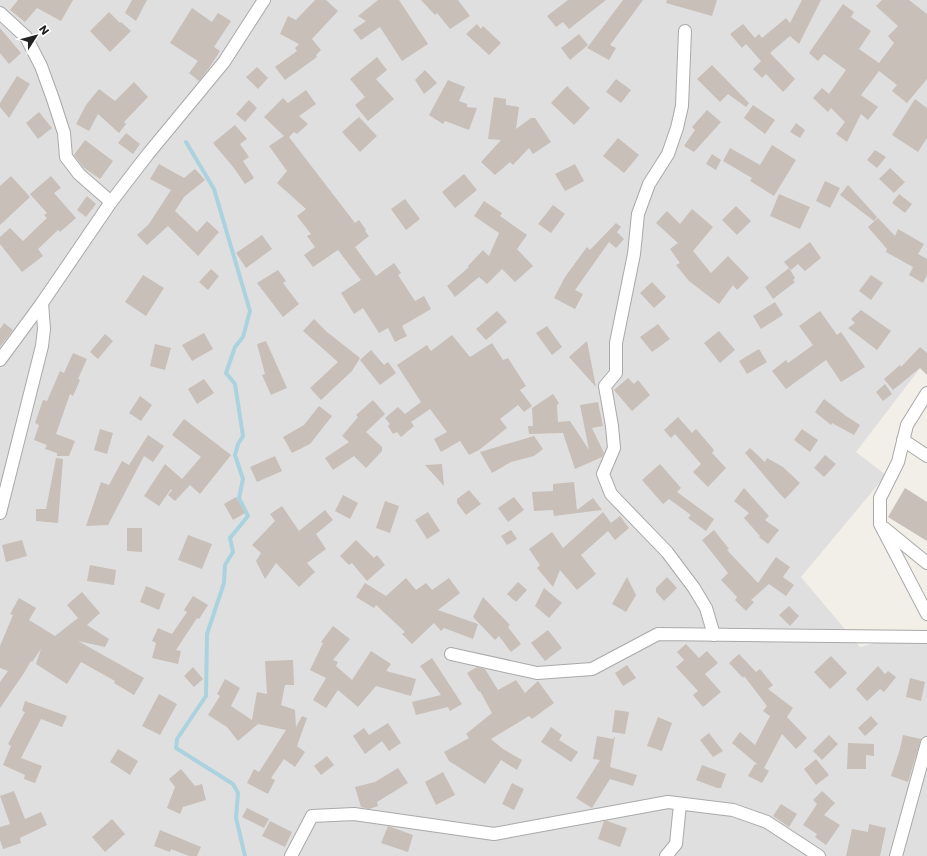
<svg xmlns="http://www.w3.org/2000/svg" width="927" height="856" font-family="Poppins,sans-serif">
<rect width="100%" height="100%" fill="#f2efe9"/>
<!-- residential -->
<polygon fill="#e0dfdf" points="0,0 927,0 927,371 921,367 856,452 886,475 801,577 860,647 915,631 927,632 927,856 0,856"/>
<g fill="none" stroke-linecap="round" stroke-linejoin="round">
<!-- stream -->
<polyline stroke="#aad3df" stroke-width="4" points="186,142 214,189 250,311 243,337 235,347 226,373 235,384 243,436 238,444 235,455 243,479 239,498 248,516 230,538 233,552 225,565 224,583 207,634 206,696 177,739 176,748 233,784 238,793 236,818 245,856"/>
</g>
<!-- building -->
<g fill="#c7bfb8">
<polygon points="18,0 73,0 61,21 37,8 25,22 10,10"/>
<polygon points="132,0 147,0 136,21 125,13"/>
<polygon points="315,0 326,0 338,11 312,39 321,50 316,55 317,57 285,80 275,67 297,51 295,48 299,44 280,34 288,16 296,20"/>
<polygon points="378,0 399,0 428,44 402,61 380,27 361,40 353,30 366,21 358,16"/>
<polygon points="421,0 458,0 470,16 450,29 437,13 435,15"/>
<polygon points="568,0 606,0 569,29 563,22 556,27 547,16"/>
<polygon points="623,0 643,0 610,45 616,48 609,60 587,48"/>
<polygon points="667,0 717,0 712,16 666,3"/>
<polygon points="802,0 821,0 799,44 790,36 770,53 795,79 783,92 766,74 762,78 753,69 761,61 746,44 742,48 730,34 743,24 755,38 759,34 762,38 786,18 790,23"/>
<polygon points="882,0 909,0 927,14 927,79 907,103 892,91 897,85 879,71 861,95 878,107 868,120 861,114 847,142 836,134 845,122 831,108 828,112 813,98 822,88 829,94 846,70 824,54 818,61 809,53 843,4 854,12 851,17 871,31 859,49 879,63 894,43 888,36 898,26 876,6"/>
<polygon points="192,8 212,22 218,13 231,21 214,47 220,51 209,68 199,81 189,73 198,61 170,43"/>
<polygon points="109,12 120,23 121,22 131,31 110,52 90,31"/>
<polygon points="477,24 481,29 483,26 501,43 489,55 466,34"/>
<polygon points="0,28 21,53 9,64 0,53"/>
<polygon points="579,34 588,45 570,60 561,48"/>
<polygon points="377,57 387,70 376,79 394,99 368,121 355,105 365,97 350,79"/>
<polygon points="712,65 749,103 746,107 728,94 720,102 697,79"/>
<polygon points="257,67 268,78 258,89 246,77"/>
<polygon points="425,70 437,83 424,94 415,80"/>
<polygon points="17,76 30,84 9,118 0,107 0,103"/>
<polygon points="616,79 631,90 621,103 606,92"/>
<polygon points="448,80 465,87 459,101 467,104 467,107 477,108 469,130 445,121 443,124 429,115"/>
<polygon points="134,82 148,97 124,122 126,124 119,133 98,114 89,131 76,124 86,105 99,89 115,101"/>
<polygon points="567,86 590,108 574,125 551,103"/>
<polygon points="306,90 316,104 299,116 308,124 297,134 294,132 289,137 355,223 359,220 366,230 365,231 369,236 355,247 376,276 394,263 401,273 398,275 415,301 424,296 431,309 402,326 407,336 395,342 388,328 379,333 363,308 354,314 341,293 361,280 338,250 313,267 304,255 315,247 307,236 311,234 297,216 306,209 277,183 287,171 269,146 284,136 264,117 283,98 288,103"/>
<polygon points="494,97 506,99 506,105 519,107 516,129 531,118 535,118 551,142 533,154 529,148 513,165 510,162 495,175 481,162 501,140 488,139"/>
<polygon points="915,99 927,108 927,138 918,152 892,135"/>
<polygon points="249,100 257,108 245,122 236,114"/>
<polygon points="753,105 775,120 765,134 744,118"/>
<polygon points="707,110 721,122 694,152 684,146 695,130 692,127"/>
<polygon points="39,112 52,128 38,139 26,123"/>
<polygon points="359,117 377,136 360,152 342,132"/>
<polygon points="796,123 805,130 800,138 790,132"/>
<polygon points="235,125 247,139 240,144 249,157 243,161 254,178 245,184 234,168 213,143"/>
<polygon points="126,133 140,144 133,154 118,143"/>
<polygon points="618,138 639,155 624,173 603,156"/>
<polygon points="85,140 113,161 100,179 83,167 74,155"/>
<polygon points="772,145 796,160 774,196 750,181 752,178 723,161 730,148 760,165"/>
<polygon points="875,150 886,157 877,168 867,160"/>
<polygon points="712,154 721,160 716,170 706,164"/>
<polygon points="159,164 184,178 195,169 205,180 184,197 175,211 197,232 207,221 219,232 198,256 168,226 147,245 137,235 149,224 171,190 150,179"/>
<polygon points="575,164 584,181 565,191 555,174"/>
<polygon points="890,168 905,182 894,193 879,179"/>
<polygon points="464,174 477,190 455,208 442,192"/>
<polygon points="11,176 30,197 0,225 0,186"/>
<polygon points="51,176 61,188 54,193 76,218 60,232 58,230 38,249 43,256 22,272 0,244 0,237 10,228 23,241 47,218 44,215 47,213 30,194"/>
<polygon points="825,181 840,188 830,208 816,201"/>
<polygon points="848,185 877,217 874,221 840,195"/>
<polygon points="779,194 810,207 800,229 770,216"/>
<polygon points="899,194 912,204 905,213 892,203"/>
<polygon points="87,196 96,204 86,217 77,210"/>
<polygon points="405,199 420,219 406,230 391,209"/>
<polygon points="484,201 502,213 500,216 527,235 517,249 533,266 515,282 502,269 487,284 479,277 455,297 447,286 469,267 468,266 483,250 489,256 499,233 474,216"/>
<polygon points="553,205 565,214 551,233 538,224"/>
<polygon points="736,206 751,221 737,235 722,220"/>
<polygon points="692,209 713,227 693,251 711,273 728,256 749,278 737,290 733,285 719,304 689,281 676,265 680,263 670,249 678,243 656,223 667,211 680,224"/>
<polygon points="878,218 895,236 898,229 924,244 918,254 927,259 927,275 923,283 909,275 913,267 886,252 887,249 868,227"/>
<polygon points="616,223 621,227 617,232 624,239 616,248 609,242 575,290 583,294 575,309 554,298 565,277 587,247 590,250"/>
<polygon points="262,235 272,249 246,268 236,253"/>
<polygon points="810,242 821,258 805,271 798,264 791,270 784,262"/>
<polygon points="789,268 795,278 793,280 795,282 773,299 765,287"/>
<polygon points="211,269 219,276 208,290 199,282"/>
<polygon points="278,270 286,281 283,283 299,304 283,317 257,283"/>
<polygon points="143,275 164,288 146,316 125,302"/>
<polygon points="871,275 883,283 871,300 859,291"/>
<polygon points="652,282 666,297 654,308 640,293"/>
<polygon points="775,302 783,315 761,329 753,316"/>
<polygon points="861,310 891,331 877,350 848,328 855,323 851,319"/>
<polygon points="497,311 507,322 486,340 476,329"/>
<polygon points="820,311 837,335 841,332 865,367 841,382 826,360 786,389 772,371 786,360 788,363 813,345 799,326"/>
<polygon points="314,319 327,332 360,358 352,371 321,400 310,388 338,362 303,331"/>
<polygon points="4,323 13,330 0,347 0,329"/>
<polygon points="658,324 670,339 652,352 640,337"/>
<polygon points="547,326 562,347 552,355 536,333"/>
<polygon points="719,331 735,350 720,363 704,343"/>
<polygon points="204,333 213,349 192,361 182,345"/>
<polygon points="105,334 113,341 98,359 90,352"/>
<polygon points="452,335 470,357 492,343 503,360 508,358 526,386 520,390 532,406 524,412 518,405 500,419 507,428 479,450 469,455 460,441 441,452 434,439 447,432 430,409 411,422 414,426 401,437 397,432 393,434 388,426 390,424 385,418 398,407 405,414 421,402 397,365 427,345 431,351"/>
<polygon points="266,341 287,388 271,395 262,375 265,374 257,344"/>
<polygon points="587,341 596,387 569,357"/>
<polygon points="155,344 171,348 165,370 150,366"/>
<polygon points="920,347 927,353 927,375 920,368 893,390 884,379 900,365 901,367"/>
<polygon points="759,349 767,362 747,374 739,361"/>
<polygon points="371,350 384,365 388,362 396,373 380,385 360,360"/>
<polygon points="73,353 87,359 78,379 80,380 73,396 70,394 56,434 75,441 69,456 57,456 57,453 45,449 47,445 34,440 39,425 35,423 43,400 47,401 60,371 64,373"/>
<polygon points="628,378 634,384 638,380 650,395 632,411 614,390"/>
<polygon points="204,379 214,393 197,404 188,389"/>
<polygon points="885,384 892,394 883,401 876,392"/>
<polygon points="553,394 559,403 557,405 558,422 570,421 589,450 580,405 598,402 603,426 592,428 604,453 602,457 575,469 563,433 529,434 528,426 533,426 532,408"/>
<polygon points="140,396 152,405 141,421 129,413"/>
<polygon points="824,399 846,416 860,425 854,435 832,423 831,425 815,412"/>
<polygon points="373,400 385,414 366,432 382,447 382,451 366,468 354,456 333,470 325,458 349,442 342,436 358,417 356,415"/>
<polygon points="319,406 332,416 310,444 292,453 283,437 304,425"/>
<polygon points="678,417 692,433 696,429 714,450 712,453 726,468 708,487 693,472 701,464 675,434 671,438 664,430"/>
<polygon points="184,419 231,455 200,494 190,485 175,501 168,495 172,490 171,489 159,506 144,496 165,464 182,479 201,457 172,435"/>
<polygon points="100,429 113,433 107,454 94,450"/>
<polygon points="802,429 818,440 810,452 794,440"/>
<polygon points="148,435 164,446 153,462 144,456 108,525 86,526 101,482 109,485 122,461 129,465"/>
<polygon points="534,436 543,449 534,456 511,462 492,473 480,452"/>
<polygon points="750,448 765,462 767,458 783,467 800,483 785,499 779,493 745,453"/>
<polygon points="825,455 836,464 824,477 814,468"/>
<polygon points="275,456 282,471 257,482 250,467"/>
<polygon points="56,458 63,459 58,523 36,521 36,509 46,509"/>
<polygon points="442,464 444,486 425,465"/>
<polygon points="660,464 681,488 677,492 714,519 706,531 688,518 691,515 669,499 663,504 642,480"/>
<polygon points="574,482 577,510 593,498 602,510 554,516 553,510 534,511 532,492 553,491 553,484"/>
<polygon points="744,488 769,516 765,520 779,530 768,544 759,537 760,536 744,518 749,513 734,501"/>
<polygon points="905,488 927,502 927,541 888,517"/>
<polygon points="469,490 481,504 466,515 457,503 457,499"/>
<polygon points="343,495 358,503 350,519 335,511"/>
<polygon points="236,497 245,513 233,520 224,504"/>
<polygon points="514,497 524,510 508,522 498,508"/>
<polygon points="385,501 399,506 390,533 376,528"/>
<polygon points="282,506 299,531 325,510 333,520 316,534 326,549 307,563 315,572 299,587 276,563 265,579 256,561 261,553 252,545 275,521 270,514"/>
<polygon points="428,512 440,531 427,539 415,520"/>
<polygon points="603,512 611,523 620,516 629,528 615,540 608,531 581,555 596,574 577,590 560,570 553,587 537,568 540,565 529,549 552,532 563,548"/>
<polygon points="127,528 142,528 142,552 127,551"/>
<polygon points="511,530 517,539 507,545 501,536"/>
<polygon points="714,530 729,549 727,550 758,583 776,557 790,567 783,577 794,585 786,596 769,584 751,600 754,602 746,611 735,600 737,597 721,580 728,573 702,540"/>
<polygon points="188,535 212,544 202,569 178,560"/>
<polygon points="22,540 27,556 6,562 2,545"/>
<polygon points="356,540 374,558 377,555 385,565 367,581 352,563 349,565 340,556"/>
<polygon points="90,565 116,570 114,585 87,581"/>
<polygon points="627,577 636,595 626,612 612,604"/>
<polygon points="667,577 677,588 664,601 656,592 656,588"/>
<polygon points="406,578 416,590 426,583 432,590 449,578 460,593 438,610 478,624 473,639 444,628 441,631 434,623 412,644 402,634 405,632 376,605 374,608 356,597 365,583 386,596"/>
<polygon points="518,582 527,590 516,602 507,594"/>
<polygon points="146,586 165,594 159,610 140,602"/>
<polygon points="544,588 562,603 549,618 535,606"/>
<polygon points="82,592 100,613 87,625 109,639 105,647 78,641 144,678 134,695 114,683 115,681 81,662 67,684 36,664 41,649 32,662 31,661 24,673 0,708 0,682 8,671 0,668 0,646 13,615 10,614 19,598 36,608 29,620 55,636 78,618 67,605"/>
<polygon points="193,596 208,605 199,619 197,618 176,650 181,651 178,664 152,658 156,643 152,641 158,628 172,634 187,612 184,610"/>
<polygon points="483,597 510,625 508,627 521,644 511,652 499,636 495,640 473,617"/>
<polygon points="789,606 799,616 790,626 779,615"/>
<polygon points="333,626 350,639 333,660 338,662 336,666 352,680 371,651 391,664 386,671 416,679 411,696 376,686 358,707 338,690 326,708 313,700 326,678 310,670 323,643 321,642"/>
<polygon points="548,630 562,648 545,661 531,643"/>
<polygon points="686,644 699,658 707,651 718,663 705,674 721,692 703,707 693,695 698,691 676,667 684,660 677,652"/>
<polygon points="739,654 756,672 760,669 773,685 768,689 793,708 787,717 807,738 796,749 782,734 764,768 769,771 762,783 748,776 755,764 758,765 732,743 740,732 755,745 770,716 763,711 767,706 744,676 743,678 729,663"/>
<polygon points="831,656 847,673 830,689 814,672"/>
<polygon points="432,658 462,704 450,711 448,707 416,715 412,702 441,695 420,666"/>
<polygon points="293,660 294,685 285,685 281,705 295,710 296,727 302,716 307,718 297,746 305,752 295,767 284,759 271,778 275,780 268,794 247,783 254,769 259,772 286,730 258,724 238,741 227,727 208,715 220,696 217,694 225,679 240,688 231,706 252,720 257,692 267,694 265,661"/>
<polygon points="627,665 636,678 623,686 615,673"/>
<polygon points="878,666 885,674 888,671 896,677 884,692 880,689 867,701 856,689"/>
<polygon points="193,667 203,679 194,687 184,676"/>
<polygon points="477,667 485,669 498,690 516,680 525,693 538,681 554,703 532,719 529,716 491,739 503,749 522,760 517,770 501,760 485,784 449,761 444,752 469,738 466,734 492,713 480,691 479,692 467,673"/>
<polygon points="910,678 925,682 921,701 906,697"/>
<polygon points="159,694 177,704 160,735 142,726"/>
<polygon points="25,701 67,716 62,727 41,719 21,758 42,766 35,783 24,779 25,775 3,765 11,746 8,744 25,712 22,711"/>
<polygon points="615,710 629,712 625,734 612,732"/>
<polygon points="871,716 878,724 865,736 858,728"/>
<polygon points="658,717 672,723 662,751 647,746"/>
<polygon points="388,723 401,743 389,751 382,741 365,754 353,736 364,728 369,735"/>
<polygon points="551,727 562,735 559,740 578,752 571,762 541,742"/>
<polygon points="709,733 723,751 713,757 700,740"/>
<polygon points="829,735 838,744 822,760 813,751"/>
<polygon points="903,735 921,739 908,782 891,776 900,749"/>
<polygon points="597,736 613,739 615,736 610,767 637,775 633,786 610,779 592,808 576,798 600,760 593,759"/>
<polygon points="848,743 874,744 874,756 866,755 866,769 847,769"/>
<polygon points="118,749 138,761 130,775 110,762"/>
<polygon points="327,756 334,765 321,775 314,766"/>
<polygon points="816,759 829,775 816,785 804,769"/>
<polygon points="702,765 726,774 721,788 717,788 696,780"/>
<polygon points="398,768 408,783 377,802 378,806 369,809 361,807 355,787 375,782"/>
<polygon points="181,769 195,786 202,784 206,800 183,807 180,814 167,808 175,787 169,779"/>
<polygon points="443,772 455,795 436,805 425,782"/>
<polygon points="512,783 524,789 514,810 502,804"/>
<polygon points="14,791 25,819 41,812 47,825 20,838 21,843 3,849 0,840 0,827 10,824 0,796"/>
<polygon points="822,791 835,803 824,815 840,825 826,845 815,837 817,834 803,825 817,804 813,800"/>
<polygon points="781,804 797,814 789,827 773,816"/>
<polygon points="247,808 269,819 264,828 242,817"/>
<polygon points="112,819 125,834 105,852 92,837"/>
<polygon points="270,821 292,832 285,847 262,836"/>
<polygon points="604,821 607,821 627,828 620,847 598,839"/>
<polygon points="869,824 886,828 880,856 846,856 852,829 868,832"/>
<polygon points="388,826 413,835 408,852 381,843"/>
<polygon points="160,830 201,847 197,856 189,856 171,849 170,852 154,846"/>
</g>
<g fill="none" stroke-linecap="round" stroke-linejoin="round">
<defs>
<g id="minor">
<polyline points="0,13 26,37 41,66 53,99 64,133 66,157 79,174 111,202"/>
<polyline points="685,31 682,106 677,128 668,154 649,184 638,214 634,254 616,343 616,373 605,386 612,426 614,448 603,474 611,494 667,552 694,588 706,608 714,635"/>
<polyline points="0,360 42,303 111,202 148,154 224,62 264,0"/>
<polyline points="927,393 907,425 898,462 880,498 880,524 927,614"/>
<polyline points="903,440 927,456"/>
<polyline points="0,513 42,346 44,329 42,303"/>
<polyline points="884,528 927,563"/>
<polyline points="451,654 537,673 592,669 658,634 927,637"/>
<polyline points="291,856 312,816 354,814 494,834 668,802 733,810 767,822 819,856"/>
<polyline points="666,856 676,844 680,804"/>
<polyline points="896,856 927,743"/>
</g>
</defs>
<!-- minor casing -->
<use href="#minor" stroke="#a9a9a9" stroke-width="14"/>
<!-- minor -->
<use href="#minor" stroke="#fff" stroke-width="12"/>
</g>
<!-- north arrow -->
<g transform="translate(36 36) rotate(54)" stroke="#ffffff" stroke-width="3" paint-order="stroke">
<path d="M0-3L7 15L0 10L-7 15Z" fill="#222222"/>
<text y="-6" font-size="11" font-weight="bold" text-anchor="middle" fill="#222222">N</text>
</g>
</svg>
